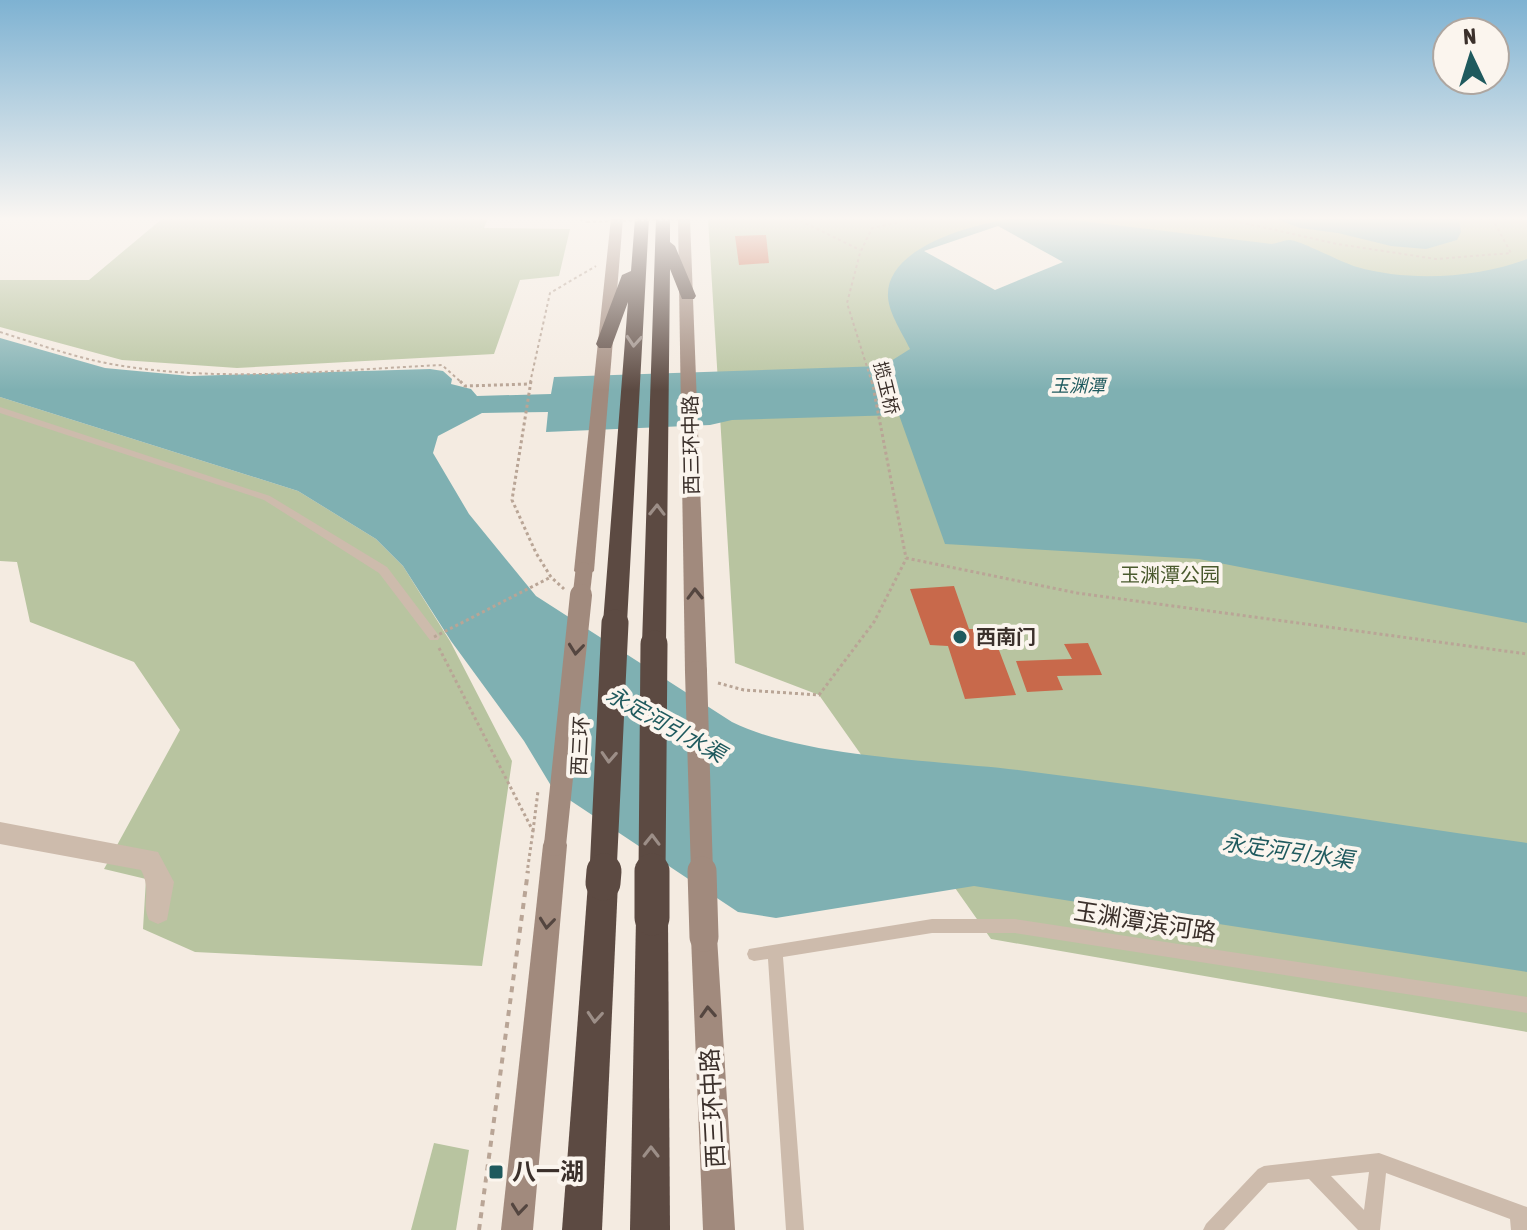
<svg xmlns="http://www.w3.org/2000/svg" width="1527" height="1230" font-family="'Asap Condensed','Noto Sans SC',sans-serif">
<rect width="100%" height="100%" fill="#f4ebe1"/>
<!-- green -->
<g fill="#b8c4a0">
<polygon points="163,218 488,218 484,228 570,229 559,276 520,280 494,354 237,368 122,360 0,327 0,280 89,280"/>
<polygon points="708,218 1527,218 1527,1032 991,939 819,695 735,663"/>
<polygon points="0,397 298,491 376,539 403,566 450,641 512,761 482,966 195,952 143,929 146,879 104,869 180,730 134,662 30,622 17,562 0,561"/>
<polygon points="434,1143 469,1150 456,1230 411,1230"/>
</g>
<!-- water -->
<g fill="#7fb0b2">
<path d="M1016 218H1057L1272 244C1278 243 1285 240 1289 240 1298 239 1342 263 1357 267 1409 282 1477 278 1527 259V623L1199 559 945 544 899 415 732 420 710 425 546 432 548 412 482 413 438 436 433 453 469 514 536 596 732 722C805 758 935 760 1018 770 1188 791 1357 819 1527 843V972L974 886 776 918 738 912 553 789 524 741 451 641 403 566 376 539 298 491 0 397V338L105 368 190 376 430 369 443 371 452 379 451 384 471 389 477 396 551 394 554 377 883 366 910 349C903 334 889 314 888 297 885 246 977 223 1016 218Z"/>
<polygon points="1274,218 1459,218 1461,232 1457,240 1426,249 1391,246 1338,233 1300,228"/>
</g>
<!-- pier -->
<polygon fill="#f4ebe1" points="998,226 1063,262 995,290 924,251"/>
<!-- building -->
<g fill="#c8694b">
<polygon points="766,235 769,263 739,265 735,236"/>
<polygon points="954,586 969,629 991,629 1016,695 965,699 948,646 930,645 910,589"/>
<polygon points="1088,643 1102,675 1057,676 1063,690 1027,692 1016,661 1072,659 1064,644"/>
</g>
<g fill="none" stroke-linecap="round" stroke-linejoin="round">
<!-- path-far2 -->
<g stroke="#b9a596" stroke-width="2" stroke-dasharray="3 3" stroke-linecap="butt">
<polyline points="574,218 587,222"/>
<polyline points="795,218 860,250"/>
<polyline points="1222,218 1337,244 1436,259 1511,253 1492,218"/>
<path d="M0 332C35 343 70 356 106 363 215 384 332 370 442 365L462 383"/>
<polyline points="530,383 550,293 596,266"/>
<polyline points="872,383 847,303 860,253 872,228 920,218"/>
</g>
<!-- path-far1 -->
<g stroke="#b9a596" stroke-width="3" stroke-dasharray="3 3" stroke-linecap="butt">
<polyline points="460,381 465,386 530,384"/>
<polyline points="531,381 512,500 536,553 551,577 564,589"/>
<polyline points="872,381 906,558 1077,593 1527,654"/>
<polyline points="439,648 533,831 527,873"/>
<polyline points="718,683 744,690 819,695 874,622 906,559"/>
</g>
<!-- path -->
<polyline stroke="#b9a596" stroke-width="4" stroke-dasharray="6 6" stroke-linecap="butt" points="479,1230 528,871"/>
<!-- lane -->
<g fill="#cdbbac" fill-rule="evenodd">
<polygon points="0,407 270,496 387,567 440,637 438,640 430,640 379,573 264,500 0,413"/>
<polygon points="932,919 1015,919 1527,997 1527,1013 1015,933 932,933 783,957 804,1230 786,1230 768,959 754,961 749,959 747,954 749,949"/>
<path d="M1379 1153 1527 1207V1230H1511L1510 1219 1386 1173 1380 1230H1358L1309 1179 1268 1183 1224 1230H1203L1206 1224 1258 1169 1264 1166ZM1369 1172 1364 1210 1331 1176Z"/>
</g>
<!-- street -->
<path fill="#cdbbac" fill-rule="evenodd" d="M0 822 158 852 174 882 167 920 158 924 149 920C141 901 152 891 141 870L0 844Z"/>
<!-- secondary -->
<g fill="#a18a7d" fill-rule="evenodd">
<polygon points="611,218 623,218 594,571 584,578 574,571"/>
<polygon points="678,218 690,218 707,672 703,678 696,680 689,678 685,672"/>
<polygon points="555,833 564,837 567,845 533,1230 501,1230 543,845 546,837"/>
<polygon points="704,924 713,928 717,937 735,1230 703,1230 691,937 695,928"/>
</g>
<!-- highway -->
<g fill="#5c4a42" fill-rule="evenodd">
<polygon points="635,218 649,218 627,623 624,630 615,632 606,630 603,623 628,302 611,348 599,348 596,344 622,275 631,271"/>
<polygon points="656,218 670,218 670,242 675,246 696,296 694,299 682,299 670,269 666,644 663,651 654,654 645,651 642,644"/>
<polygon points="603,868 614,872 618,883 602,1230 562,1230 588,883 592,872"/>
<polygon points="652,902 663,907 668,918 670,1230 630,1230 636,918 641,907"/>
</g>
<!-- path-bridge-far1 -->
<polyline stroke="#b9a596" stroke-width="2" stroke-dasharray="3 3" stroke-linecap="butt" points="587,222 711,218"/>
<!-- path-bridge -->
<g stroke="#b9a596" stroke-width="3" stroke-dasharray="3 3" stroke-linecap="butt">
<polyline points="434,637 551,577"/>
<polyline points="533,831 538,791"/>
</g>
<!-- secondary-bridge-far2 -->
<polyline stroke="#a18a7d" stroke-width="17" points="581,597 584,571"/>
<!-- secondary-bridge-far1 -->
<g stroke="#a18a7d" stroke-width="22">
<polyline points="696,672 702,873"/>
<polyline points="555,845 581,595"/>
</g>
<!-- secondary-bridge -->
<polyline stroke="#a18a7d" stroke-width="29" points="702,871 704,937"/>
<!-- highway-bridge-far1 -->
<g stroke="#5c4a42" stroke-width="27">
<polyline points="603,873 615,623"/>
<polyline points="652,873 654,644"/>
</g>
<!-- highway-bridge -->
<g stroke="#5c4a42" stroke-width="35">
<polyline points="603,883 604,871"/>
<polyline points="652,918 652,871"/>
</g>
</g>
<!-- one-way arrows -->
<defs><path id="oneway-chevron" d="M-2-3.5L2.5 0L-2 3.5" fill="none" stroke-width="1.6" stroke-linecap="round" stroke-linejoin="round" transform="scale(2)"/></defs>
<g stroke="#9c8e87">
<use href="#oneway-chevron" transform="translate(634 341) rotate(94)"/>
<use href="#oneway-chevron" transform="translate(657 510) rotate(-89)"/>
<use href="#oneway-chevron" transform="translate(609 757) rotate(93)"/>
<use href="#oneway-chevron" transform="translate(652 840) rotate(-89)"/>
<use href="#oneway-chevron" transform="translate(595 1017) rotate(94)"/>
<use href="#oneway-chevron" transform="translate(651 1152) rotate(-90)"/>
</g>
<g stroke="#544640">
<use href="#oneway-chevron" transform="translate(695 594) rotate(-91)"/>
<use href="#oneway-chevron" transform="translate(576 649) rotate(96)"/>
<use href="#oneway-chevron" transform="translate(547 923) rotate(96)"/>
<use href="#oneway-chevron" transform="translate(708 1012) rotate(-93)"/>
<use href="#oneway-chevron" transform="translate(519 1209) rotate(96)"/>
</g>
<!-- sky -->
<linearGradient id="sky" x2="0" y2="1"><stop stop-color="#7eb2d2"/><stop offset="0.56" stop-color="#faf6f2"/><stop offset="1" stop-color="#faf6f2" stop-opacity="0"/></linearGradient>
<rect width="1527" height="390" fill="url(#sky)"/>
<!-- markers -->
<g fill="#1f5a5e" stroke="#fbf5ee" stroke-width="3">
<circle cx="960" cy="637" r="8"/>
<rect x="488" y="1164" width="16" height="16" rx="4"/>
</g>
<g text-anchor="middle" stroke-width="8" stroke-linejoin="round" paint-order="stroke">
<!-- far-water labels -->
<g font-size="18" font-style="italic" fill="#1f5a5e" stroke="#fbf5ee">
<text x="1078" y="392">玉渊潭</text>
</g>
<!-- far-street labels -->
<g font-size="18" fill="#3b302b" stroke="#fbf5ee">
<text transform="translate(886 388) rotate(76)" y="6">揽玉桥</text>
</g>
<!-- street labels -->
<g font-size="20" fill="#3b302b" stroke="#fbf5ee">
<text transform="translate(691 445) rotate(-91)" y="7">西三环中路</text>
<text transform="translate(580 746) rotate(-87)" y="7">西三环</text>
</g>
<!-- park labels -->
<g font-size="20" fill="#4a5a2e" stroke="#fbf5ee">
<text x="1170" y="582">玉渊潭公园</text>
</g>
<!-- poi labels -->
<g font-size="20" font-weight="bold" fill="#3b302b" stroke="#fbf5ee" text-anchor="start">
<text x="976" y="644">西南门</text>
</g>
<!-- water labels -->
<g font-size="22" font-style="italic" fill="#1f5a5e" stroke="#fbf5ee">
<text transform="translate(666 724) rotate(29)" y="8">永定河引水渠</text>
<text transform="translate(1288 851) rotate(8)" y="8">永定河引水渠</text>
</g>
<!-- near-street labels -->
<g font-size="24" fill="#3b302b" stroke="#fbf5ee">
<text transform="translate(1145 922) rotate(9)" y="8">玉渊潭滨河路</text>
<text transform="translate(713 1108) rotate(-93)" y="8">西三环中路</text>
</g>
<!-- near-poi labels -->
<g font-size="24" font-weight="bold" fill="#3b302b" stroke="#fbf5ee" text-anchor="start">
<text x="512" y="1180">八一湖</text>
</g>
</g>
<!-- north arrow -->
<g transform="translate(1471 56) rotate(356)"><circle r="38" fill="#fbf5ee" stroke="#aea6a0" stroke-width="2"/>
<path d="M0-6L14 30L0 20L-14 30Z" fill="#1f5a5e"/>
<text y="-12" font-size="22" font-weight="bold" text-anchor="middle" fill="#3b302b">N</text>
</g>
</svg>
